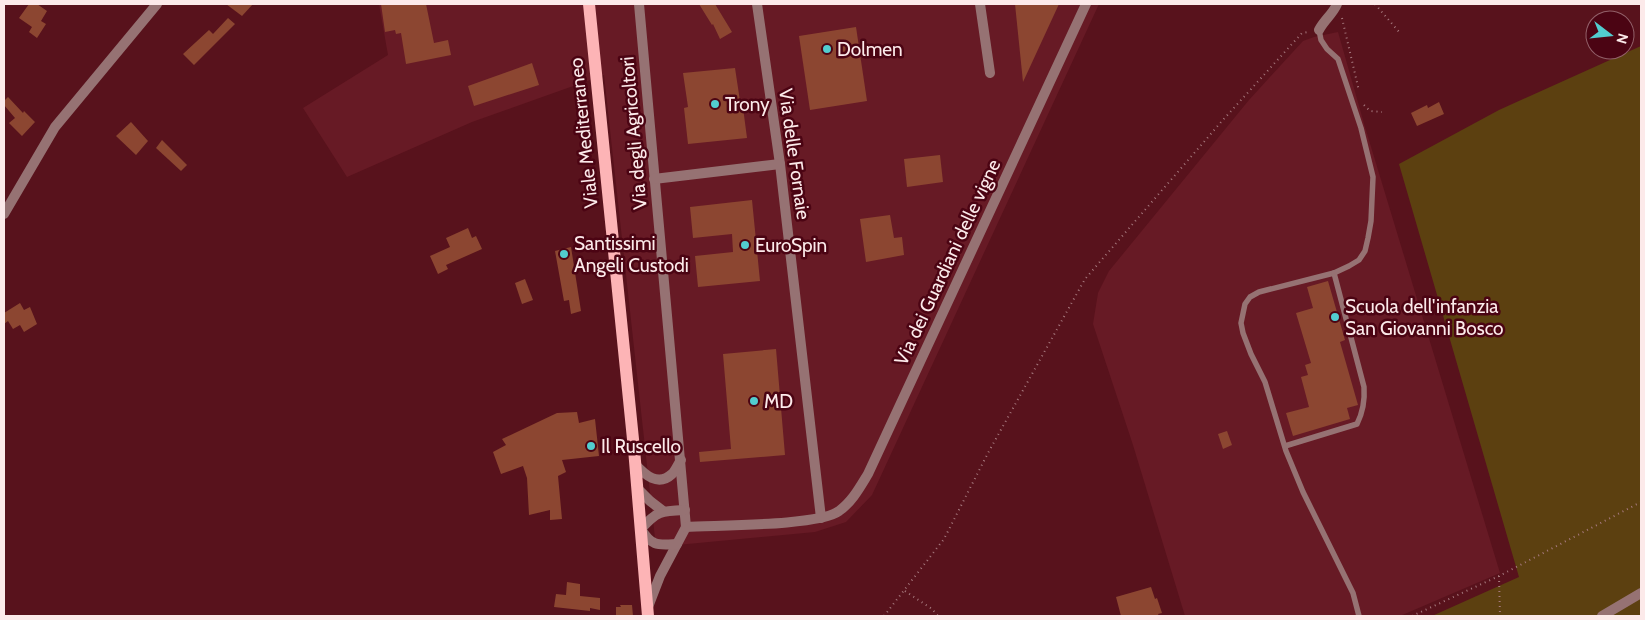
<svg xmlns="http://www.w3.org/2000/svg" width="1645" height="620" font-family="Cabin,sans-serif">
<rect width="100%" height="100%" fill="#58121c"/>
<!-- built -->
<g fill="#671a25">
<polygon points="379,4 1099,4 872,495 846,522 815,532 656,547 604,75 472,122 347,177 303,108 388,55"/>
<polygon points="1338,32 1365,127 1500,573 1400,616 1185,616 1133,445 1093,324 1098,293 1109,271 1249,100 1303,41 1314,37"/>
</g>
<!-- green -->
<polygon fill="#5c4010" points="1641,46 1641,616 1432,616 1519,577 1399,164 1499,110"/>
<!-- building -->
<g fill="#8c4631">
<polygon points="29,4 37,4 47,11 41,21 46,24 37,38 29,32 32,27 19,18"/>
<polygon points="226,4 253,4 242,16"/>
<polygon points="381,4 426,4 434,43 448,40 451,55 406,64 401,33 396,34 395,30 385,32"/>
<polygon points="699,4 715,4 732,32 720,39 713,24 712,25"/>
<polygon points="1015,4 1059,4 1023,82"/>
<polygon points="228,18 235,24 194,65 183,54 209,30 213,34"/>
<polygon points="856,27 867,101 810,110 799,36"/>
<polygon points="532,63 539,85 474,106 468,86"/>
<polygon points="735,68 740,101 742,100 747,138 688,144 684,108 688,107 683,73"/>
<polygon points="8,97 23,113 24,111 35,122 22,136 9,123 15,118 4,105 4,101"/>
<polygon points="1439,102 1444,114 1417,126 1411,113 1427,105 1428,108"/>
<polygon points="131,122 148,141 136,155 116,136"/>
<polygon points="162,140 187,165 181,171 156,148"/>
<polygon points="940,155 943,182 907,187 904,159"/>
<polygon points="752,200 760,281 698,287 695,256 733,252 732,234 693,238 690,207"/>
<polygon points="890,215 894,238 902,237 904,255 866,262 860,219"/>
<polygon points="468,228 472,238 476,236 482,249 446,265 448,269 438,274 430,256 450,247 446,238"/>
<polygon points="571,247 581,311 571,314 569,300 564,301 555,251"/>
<polygon points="525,279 533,300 522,304 515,283"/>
<polygon points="1328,281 1345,340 1340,342 1358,405 1347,408 1350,419 1293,436 1286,413 1309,407 1301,377 1308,375 1305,365 1311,363 1296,313 1313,308 1307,287"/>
<polygon points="20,303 24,310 30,307 37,324 24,332 20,325 13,329 8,321 4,324 4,313"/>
<polygon points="776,349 785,455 700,462 699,452 731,449 723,354"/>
<polygon points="577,412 579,423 595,419 599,456 562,460 566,472 558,476 562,519 550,520 550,510 529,515 527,478 523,466 501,474 493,452 506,445 502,439 557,413"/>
<polygon points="1227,431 1232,445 1223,449 1218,434"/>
<polygon points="567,582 580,584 580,596 600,598 600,610 590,608 590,611 554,607 556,594 566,595"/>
<polygon points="1151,587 1155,599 1157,598 1162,613 1158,614 1159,616 1121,616 1116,597"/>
<polygon points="620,605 632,605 633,616 616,616 616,607 621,607"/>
</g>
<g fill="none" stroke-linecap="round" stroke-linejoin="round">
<!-- path -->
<g stroke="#a6797e" stroke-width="2" stroke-dasharray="1 4" stroke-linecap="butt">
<polyline points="1375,4 1400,33"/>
<polyline points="1342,18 1359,91"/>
<polyline points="1364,105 1370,111 1382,112"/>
<polyline points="1499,576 1500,616"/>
<polyline points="905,591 932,609 938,616"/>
<polyline points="884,616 944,539 988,453 1085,279 1222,121 1302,33 1308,32"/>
<polyline points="1412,616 1499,576 1641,502"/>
</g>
<!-- service -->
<g stroke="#967273" stroke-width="5.5">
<polyline points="1319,30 1321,40 1327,49 1338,59 1361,128 1373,177 1371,221 1368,238 1365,251 1359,260 1349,266 1334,273 1259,292 1250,297 1245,304 1241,323 1243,333 1251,354 1265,382 1286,451 1303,492 1353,593 1359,616"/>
<path d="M1285 446 1357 424C1363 412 1365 401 1364 387L1334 273"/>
</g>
<!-- minor -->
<g stroke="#967273" stroke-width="10">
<polyline points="639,4 686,527 660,576 648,607"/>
<polyline points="757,4 780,164 821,518"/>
<polyline points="980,4 990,73"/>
<path d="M1319 30C1324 20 1333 14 1337 4"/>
<polyline points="654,179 780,164"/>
<polyline points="4,214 55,127 157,4"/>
<path d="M635 464C645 475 658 487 672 474 676 470 678 464 681 460"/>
<polyline points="637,488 650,501 663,511"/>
<path d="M686 527C717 525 819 526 839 511 852 502 860 487 868 474L1086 4"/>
<path d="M677 544C658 545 652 547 641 529 657 511 661 511 685 510"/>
<polyline points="1602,616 1641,593"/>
</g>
<!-- primary -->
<polyline stroke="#fdb4b6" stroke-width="12" points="589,4 634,449 648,616"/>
</g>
<!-- markers -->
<g fill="#52cdcf" stroke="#4b0413" stroke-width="2">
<circle cx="827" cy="49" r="5"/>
<circle cx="715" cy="104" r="5"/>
<circle cx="745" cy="245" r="5"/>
<circle cx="564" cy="254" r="5"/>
<circle cx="1335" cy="317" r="5"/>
<circle cx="754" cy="401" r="5"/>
<circle cx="591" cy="446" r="5"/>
</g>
<g text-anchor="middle" stroke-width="5" stroke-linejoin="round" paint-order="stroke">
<!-- poi labels -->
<g font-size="19" fill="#fceaea" stroke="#4b0413" text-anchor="start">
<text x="837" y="56">Dolmen</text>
<text x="725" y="111">Trony</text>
<text x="574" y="250">Santissimi<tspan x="574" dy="22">Angeli Custodi</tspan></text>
<text x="755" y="252">EuroSpin</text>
<text x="1345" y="313">Scuola dell'infanzia<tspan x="1345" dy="22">San Giovanni Bosco</tspan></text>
<text x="764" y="408">MD</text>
<text x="601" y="453">Il Ruscello</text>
</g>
<!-- street labels -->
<g font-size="19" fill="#fceaea" stroke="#4b0413">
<text transform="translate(583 133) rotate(-96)" y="7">Viale Mediterraneo</text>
<text transform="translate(633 133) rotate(-95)" y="7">Via degli Agricoltori</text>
<text transform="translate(795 154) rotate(82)" y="7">Via delle Fornaie</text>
<text transform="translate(947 262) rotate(-65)" y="7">Via dei Guardiani delle vigne</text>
</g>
</g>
<!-- border -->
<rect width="1645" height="620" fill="none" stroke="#fceaea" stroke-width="10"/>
<!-- north arrow -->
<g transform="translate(1610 35) rotate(106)"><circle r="24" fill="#4b0413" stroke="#926069"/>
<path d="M0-4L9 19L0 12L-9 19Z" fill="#52cdcf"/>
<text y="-8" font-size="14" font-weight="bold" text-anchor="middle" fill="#fceaea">N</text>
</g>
</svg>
